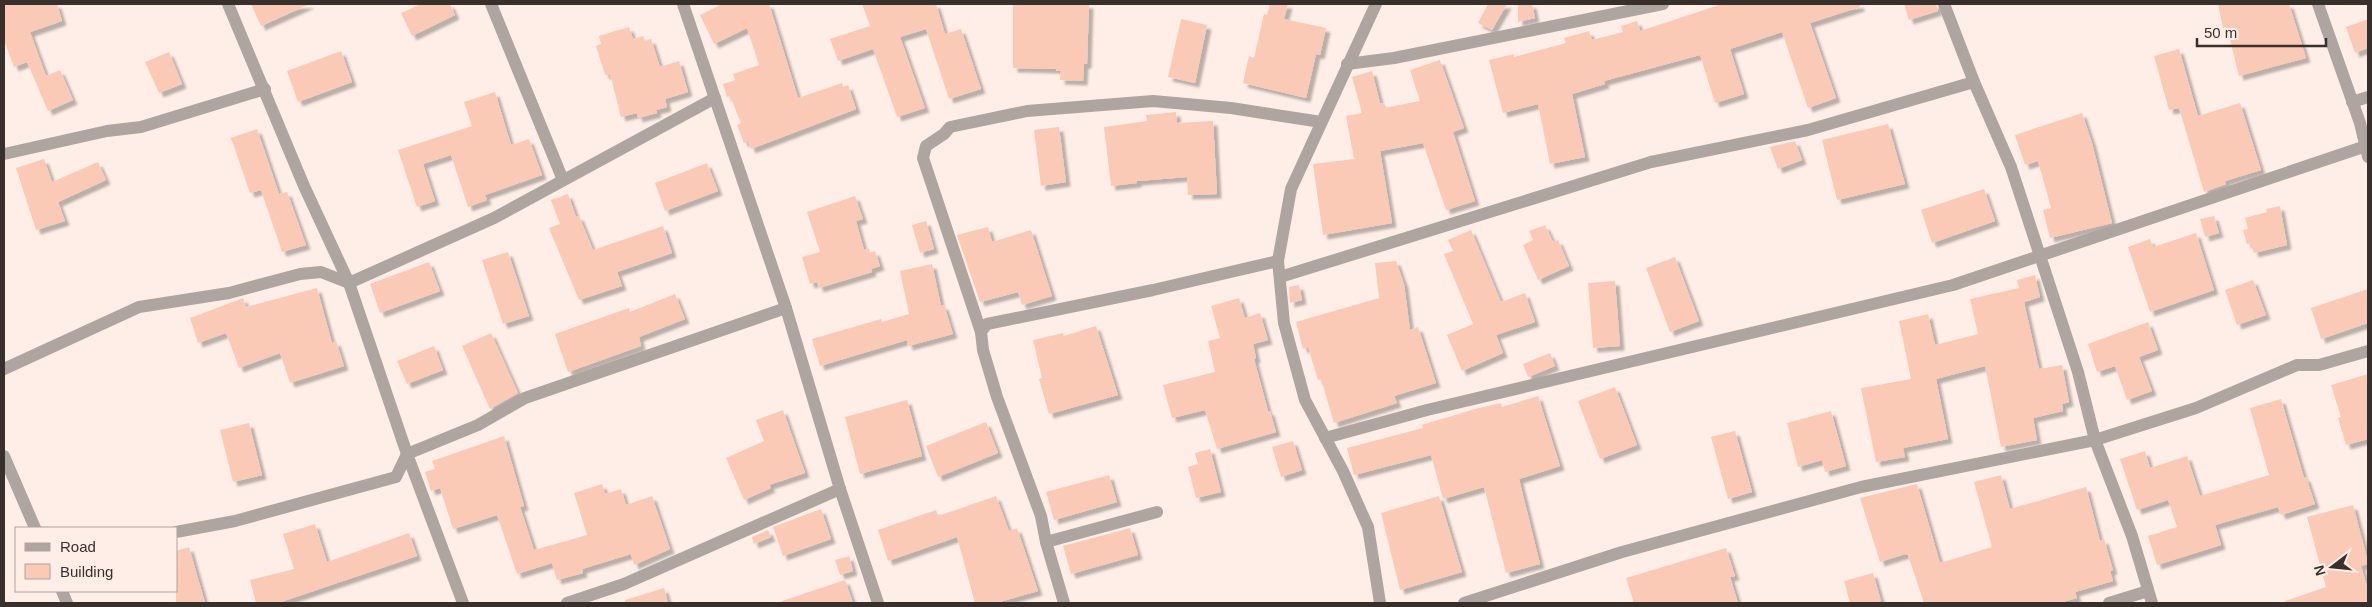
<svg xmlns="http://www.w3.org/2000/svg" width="2372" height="607" font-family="Arial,sans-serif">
<defs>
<filter id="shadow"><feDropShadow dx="4.5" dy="4.5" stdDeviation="1" flood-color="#0004"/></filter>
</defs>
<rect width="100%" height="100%" fill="#ffeee7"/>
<!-- building -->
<g fill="#fbcab6" filter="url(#shadow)">
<polygon points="4,4 57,4 62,21 30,32 46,76 60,70 73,100 48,111 27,62 14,67 4,40"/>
<polygon points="251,4 310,4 261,26"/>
<polygon points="421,4 450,4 455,15 412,36 401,13"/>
<polygon points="722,4 769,4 798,98 842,83 843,87 848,85 856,109 751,149 748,141 744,143 737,125 741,123 730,96 727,97 723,84 735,80 733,74 759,65 747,28 714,44 700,15"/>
<polygon points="862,4 936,4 945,34 961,29 981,89 949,99 926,29 900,37 925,108 897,117 873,49 838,61 830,39 870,26"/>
<polygon points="1013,4 1089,4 1087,64 1084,64 1083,81 1060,80 1061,71 1056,71 1056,69 1013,68"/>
<polygon points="1270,4 1288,4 1284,19 1326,28 1320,55 1316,54 1306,98 1243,83 1249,56 1254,58 1264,14 1267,15"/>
<polygon points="1488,4 1507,4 1492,30 1478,23"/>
<polygon points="1518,4 1532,4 1535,18 1518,22"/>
<polygon points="1722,4 1860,4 1860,7 1810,23 1836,98 1808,108 1782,32 1730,49 1744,94 1715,103 1700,55 1604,81 1605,84 1572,94 1585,157 1550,164 1538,104 1503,113 1489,60 1514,54 1514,57 1566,43 1564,38 1589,31 1592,40 1623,32 1621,26 1637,21 1640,31"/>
<polygon points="1904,4 1936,4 1938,11 1909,20"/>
<polygon points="2218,4 2289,4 2306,58 2239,76 2227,27 2223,28"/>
<polygon points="1181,19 1207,25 1195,83 1168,77"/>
<polygon points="2368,19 2368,48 2355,53 2346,27"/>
<polygon points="629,27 633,39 643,36 645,41 651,39 660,67 679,61 688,92 665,99 667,107 656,110 657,113 638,118 637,113 621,117 610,74 605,75 596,46 601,44 599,36"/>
<polygon points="2179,49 2198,116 2240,103 2261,170 2225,181 2226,184 2204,192 2179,108 2169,110 2154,56"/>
<polygon points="341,51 352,82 298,102 287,71"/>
<polygon points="169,52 182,84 159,93 145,62"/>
<polygon points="1440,60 1464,128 1453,132 1475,201 1446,210 1423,143 1380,151 1392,223 1323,235 1313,164 1354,159 1346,116 1362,113 1352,77 1372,71 1380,103 1383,103 1384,108 1420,101 1410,70"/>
<polygon points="495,92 511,145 529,139 542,175 485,195 487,200 468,207 451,155 423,164 435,201 417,207 398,150 472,126 464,102"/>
<polygon points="1176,112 1177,123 1213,121 1217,194 1188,195 1187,177 1137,181 1137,183 1111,186 1104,127 1147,121 1146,115"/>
<polygon points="2082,113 2092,143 2112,223 2050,238 2043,210 2051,208 2038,161 2025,165 2015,135"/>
<polygon points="1888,124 1905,184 1837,200 1822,140"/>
<polygon points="1059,127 1066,182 1041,186 1034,130"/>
<polygon points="257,129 279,194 287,192 306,245 282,252 261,190 250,193 231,138"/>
<polygon points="1795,141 1802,160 1778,169 1770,147"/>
<polygon points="44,159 52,182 98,162 106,180 58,202 65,221 36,230 16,168"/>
<polygon points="707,163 718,191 665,211 655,183"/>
<polygon points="1984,189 1995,221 1932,243 1921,210"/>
<polygon points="568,194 576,217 579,216 593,250 663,226 672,253 617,272 622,286 579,300 549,228 560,224 551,200"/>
<polygon points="855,196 863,219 856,221 864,250 869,248 870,253 875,251 880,266 871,269 872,272 819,288 817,282 810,284 802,257 820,252 807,212"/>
<polygon points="2280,206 2287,245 2254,253 2251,243 2247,244 2243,230 2248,229 2245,218 2267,212 2266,209"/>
<polygon points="2214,216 2219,233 2205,237 2200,219"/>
<polygon points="926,221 934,249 920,253 912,225"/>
<polygon points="1545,225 1553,242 1558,240 1569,266 1538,280 1523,245 1533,240 1529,231"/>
<polygon points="988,227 992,242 1031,230 1052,296 1022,305 1018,292 980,302 957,235"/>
<polygon points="1471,230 1501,302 1525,293 1535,322 1496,335 1503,353 1462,371 1447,335 1473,324 1444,254 1453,251 1448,240"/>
<polygon points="2196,233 2214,290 2150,312 2128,247 2150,239 2153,247"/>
<polygon points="508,252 529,316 503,324 482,260"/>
<polygon points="1675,257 1699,321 1670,332 1646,268"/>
<polygon points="1396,261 1404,284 1410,330 1418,327 1436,383 1394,396 1397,403 1334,423 1321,379 1318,380 1308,347 1303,349 1296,322 1379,298 1375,263"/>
<polygon points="429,262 440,291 380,313 370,284"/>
<polygon points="932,264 941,306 944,305 953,334 908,346 907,340 820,366 812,339 881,319 882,322 909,314 900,271"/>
<polygon points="2035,275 2040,297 2024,302 2039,369 2062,365 2069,402 2062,404 2063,411 2033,418 2037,440 2001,447 1985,366 1936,379 1948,439 1903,448 1905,457 1876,462 1861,388 1911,379 1899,321 1928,314 1935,345 1978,334 1970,299 2019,288 2017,280"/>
<polygon points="2253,280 2266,315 2237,325 2225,290"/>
<polygon points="1615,281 1620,346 1593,348 1588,283"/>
<polygon points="1299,285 1302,300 1290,303 1289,287"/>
<polygon points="317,288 332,343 336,341 344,366 290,383 280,353 239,368 226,333 198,343 190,318 243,298 246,307"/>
<polygon points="2368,289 2368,323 2321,339 2311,308"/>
<polygon points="675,294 685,319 639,337 641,346 568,372 555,334 629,308 630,312"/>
<polygon points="1239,298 1245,318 1260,313 1268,340 1253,344 1256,358 1254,359 1268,411 1270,411 1276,432 1217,449 1205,410 1172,418 1163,385 1215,372 1208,341 1220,338 1211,306"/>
<polygon points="2148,322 2158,350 2139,357 2152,391 2127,400 2115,366 2097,372 2088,344"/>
<polygon points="1096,326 1118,395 1049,414 1039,379 1042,378 1033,340 1063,333 1064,336"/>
<polygon points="491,333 518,393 490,409 462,346"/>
<polygon points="434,346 443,370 407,384 397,361"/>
<polygon points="1550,353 1555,366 1528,377 1523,364"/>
<polygon points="2368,374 2368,439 2346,445 2338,418 2341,417 2331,385"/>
<polygon points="1615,387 1637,445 1600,459 1578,401"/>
<polygon points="1538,396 1560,466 1519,479 1540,564 1506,573 1484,487 1443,499 1431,455 1354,475 1347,448 1423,428 1422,425 1475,409 1501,403 1502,407"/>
<polygon points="2281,399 2304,478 2306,477 2315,504 2281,515 2278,507 2215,525 2221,545 2157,565 2148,536 2177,527 2168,500 2137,510 2120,459 2145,451 2150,468 2187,456 2200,496 2269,475 2250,408"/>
<polygon points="907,400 922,456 860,474 845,417"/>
<polygon points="783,410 805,473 769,485 771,488 744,500 726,458 764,441 756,420"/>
<polygon points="1831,411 1846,466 1825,472 1822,460 1798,467 1787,423"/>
<polygon points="986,422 998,453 938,477 926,446"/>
<polygon points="249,423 262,475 233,482 220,430"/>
<polygon points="1735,431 1752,492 1728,499 1711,437"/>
<polygon points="504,436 524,506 520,507 534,550 587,535 574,493 602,484 605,494 621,489 626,505 652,496 670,549 634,565 631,554 582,569 583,573 557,580 552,563 517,574 497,515 453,529 440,488 431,491 425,472 435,469 432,461"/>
<polygon points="1293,441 1302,470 1281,477 1272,447"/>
<polygon points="1210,449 1221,492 1196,498 1188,467 1198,464 1195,453"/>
<polygon points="1109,475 1117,502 1054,520 1046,492"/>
<polygon points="2001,475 2010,509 2086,487 2100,541 2104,539 2113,570 2110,571 2113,581 2075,592 2077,598 2059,603 1924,603 1908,555 1905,554 1880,562 1860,498 1917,484 1940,563 1992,547 1974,482"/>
<polygon points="996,496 1009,531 1017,528 1038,591 996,603 975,603 957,537 888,561 878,530 936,510 938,516"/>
<polygon points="1439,496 1462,572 1400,590 1381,513"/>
<polygon points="2353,505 2368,562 2368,564 2361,566 2368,590 2368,603 2285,603 2285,601 2326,587 2307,517"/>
<polygon points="821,509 831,539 783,556 773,527"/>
<polygon points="315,524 327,562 409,533 417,556 278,603 256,603 250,580 294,569 283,534"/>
<polygon points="1130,528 1138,555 1071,574 1063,546"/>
<polygon points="768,530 771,537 754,544 752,537"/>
<polygon points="189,547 205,603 176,603 176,551"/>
<polygon points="1726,548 1735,576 1730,577 1738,603 1634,603 1626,578"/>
<polygon points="849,556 853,571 840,575 835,560"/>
<polygon points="1873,573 1881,601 1872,603 1850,603 1844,581"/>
<polygon points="845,580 853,603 783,603 782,601"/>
<polygon points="664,588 668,603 626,603 625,600"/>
</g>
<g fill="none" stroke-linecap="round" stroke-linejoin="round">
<!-- minor -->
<g stroke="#aea5a1" stroke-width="12">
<polyline points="228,4 304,186 349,283 407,454 463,603"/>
<polyline points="491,4 563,180"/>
<polyline points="683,4 786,308 840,489 878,603"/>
<polyline points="1376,4 1291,189 1278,261 1284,323 1305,400 1343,471 1368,527 1380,603"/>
<polyline points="1944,4 1974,82 2011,167 2078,372 2095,440 2132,536 2152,603"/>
<polyline points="2318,4 2360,123 2368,157"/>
<polyline points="1347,64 1394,58 1663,4"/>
<polyline points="2352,102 2368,97"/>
<polyline points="4,154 107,131 141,127 265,89"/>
<polyline points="1280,277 1651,162 1808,130 1974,82"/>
<polyline points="981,332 923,158 926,146 944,134 950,127 1027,111 1153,101 1231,108 1321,122"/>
<polyline points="4,369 139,307 229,293 300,274 321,272 349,283 494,218 715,98"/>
<polyline points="1325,438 1427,410 1953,285 2366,146"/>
<polyline points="4,456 35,528"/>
<polyline points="176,532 235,521 396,477 407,454 478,425 525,398 786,308"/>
<polyline points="1046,542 1157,512"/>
<polyline points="62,591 67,603"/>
<polyline points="567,603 624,584 840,489"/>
<polyline points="1064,603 1046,542 1041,516 997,397 983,350 981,332 987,324 1153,290 1278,261"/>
<polyline points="1464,603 1622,552 1861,487 2095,440 2196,408 2297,365 2319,365 2368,351"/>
<polyline points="2109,603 2148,591"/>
</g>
</g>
<!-- border -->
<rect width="2372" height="607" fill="none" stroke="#38302d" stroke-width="10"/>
<!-- legend -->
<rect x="15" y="527" width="162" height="65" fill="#ffeee7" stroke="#afa29d"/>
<rect x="25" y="543" width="25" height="8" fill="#aea5a1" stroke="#afa29d"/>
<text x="60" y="552" font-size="15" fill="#38302d">Road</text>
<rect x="25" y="564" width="25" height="15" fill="#fbcab6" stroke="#afa29d"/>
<text x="60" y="577" font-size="15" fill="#38302d">Building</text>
<!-- north arrow -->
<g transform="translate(2332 567) rotate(254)" stroke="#ffeee7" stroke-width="4" paint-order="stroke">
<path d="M0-4L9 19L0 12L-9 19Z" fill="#38302d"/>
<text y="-8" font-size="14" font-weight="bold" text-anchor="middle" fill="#38302d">N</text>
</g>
<!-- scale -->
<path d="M2197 38v8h129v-8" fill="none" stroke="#38302d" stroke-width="2.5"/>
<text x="2204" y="38" font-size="15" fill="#38302d" stroke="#ffeee7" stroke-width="4" paint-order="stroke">50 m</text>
</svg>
